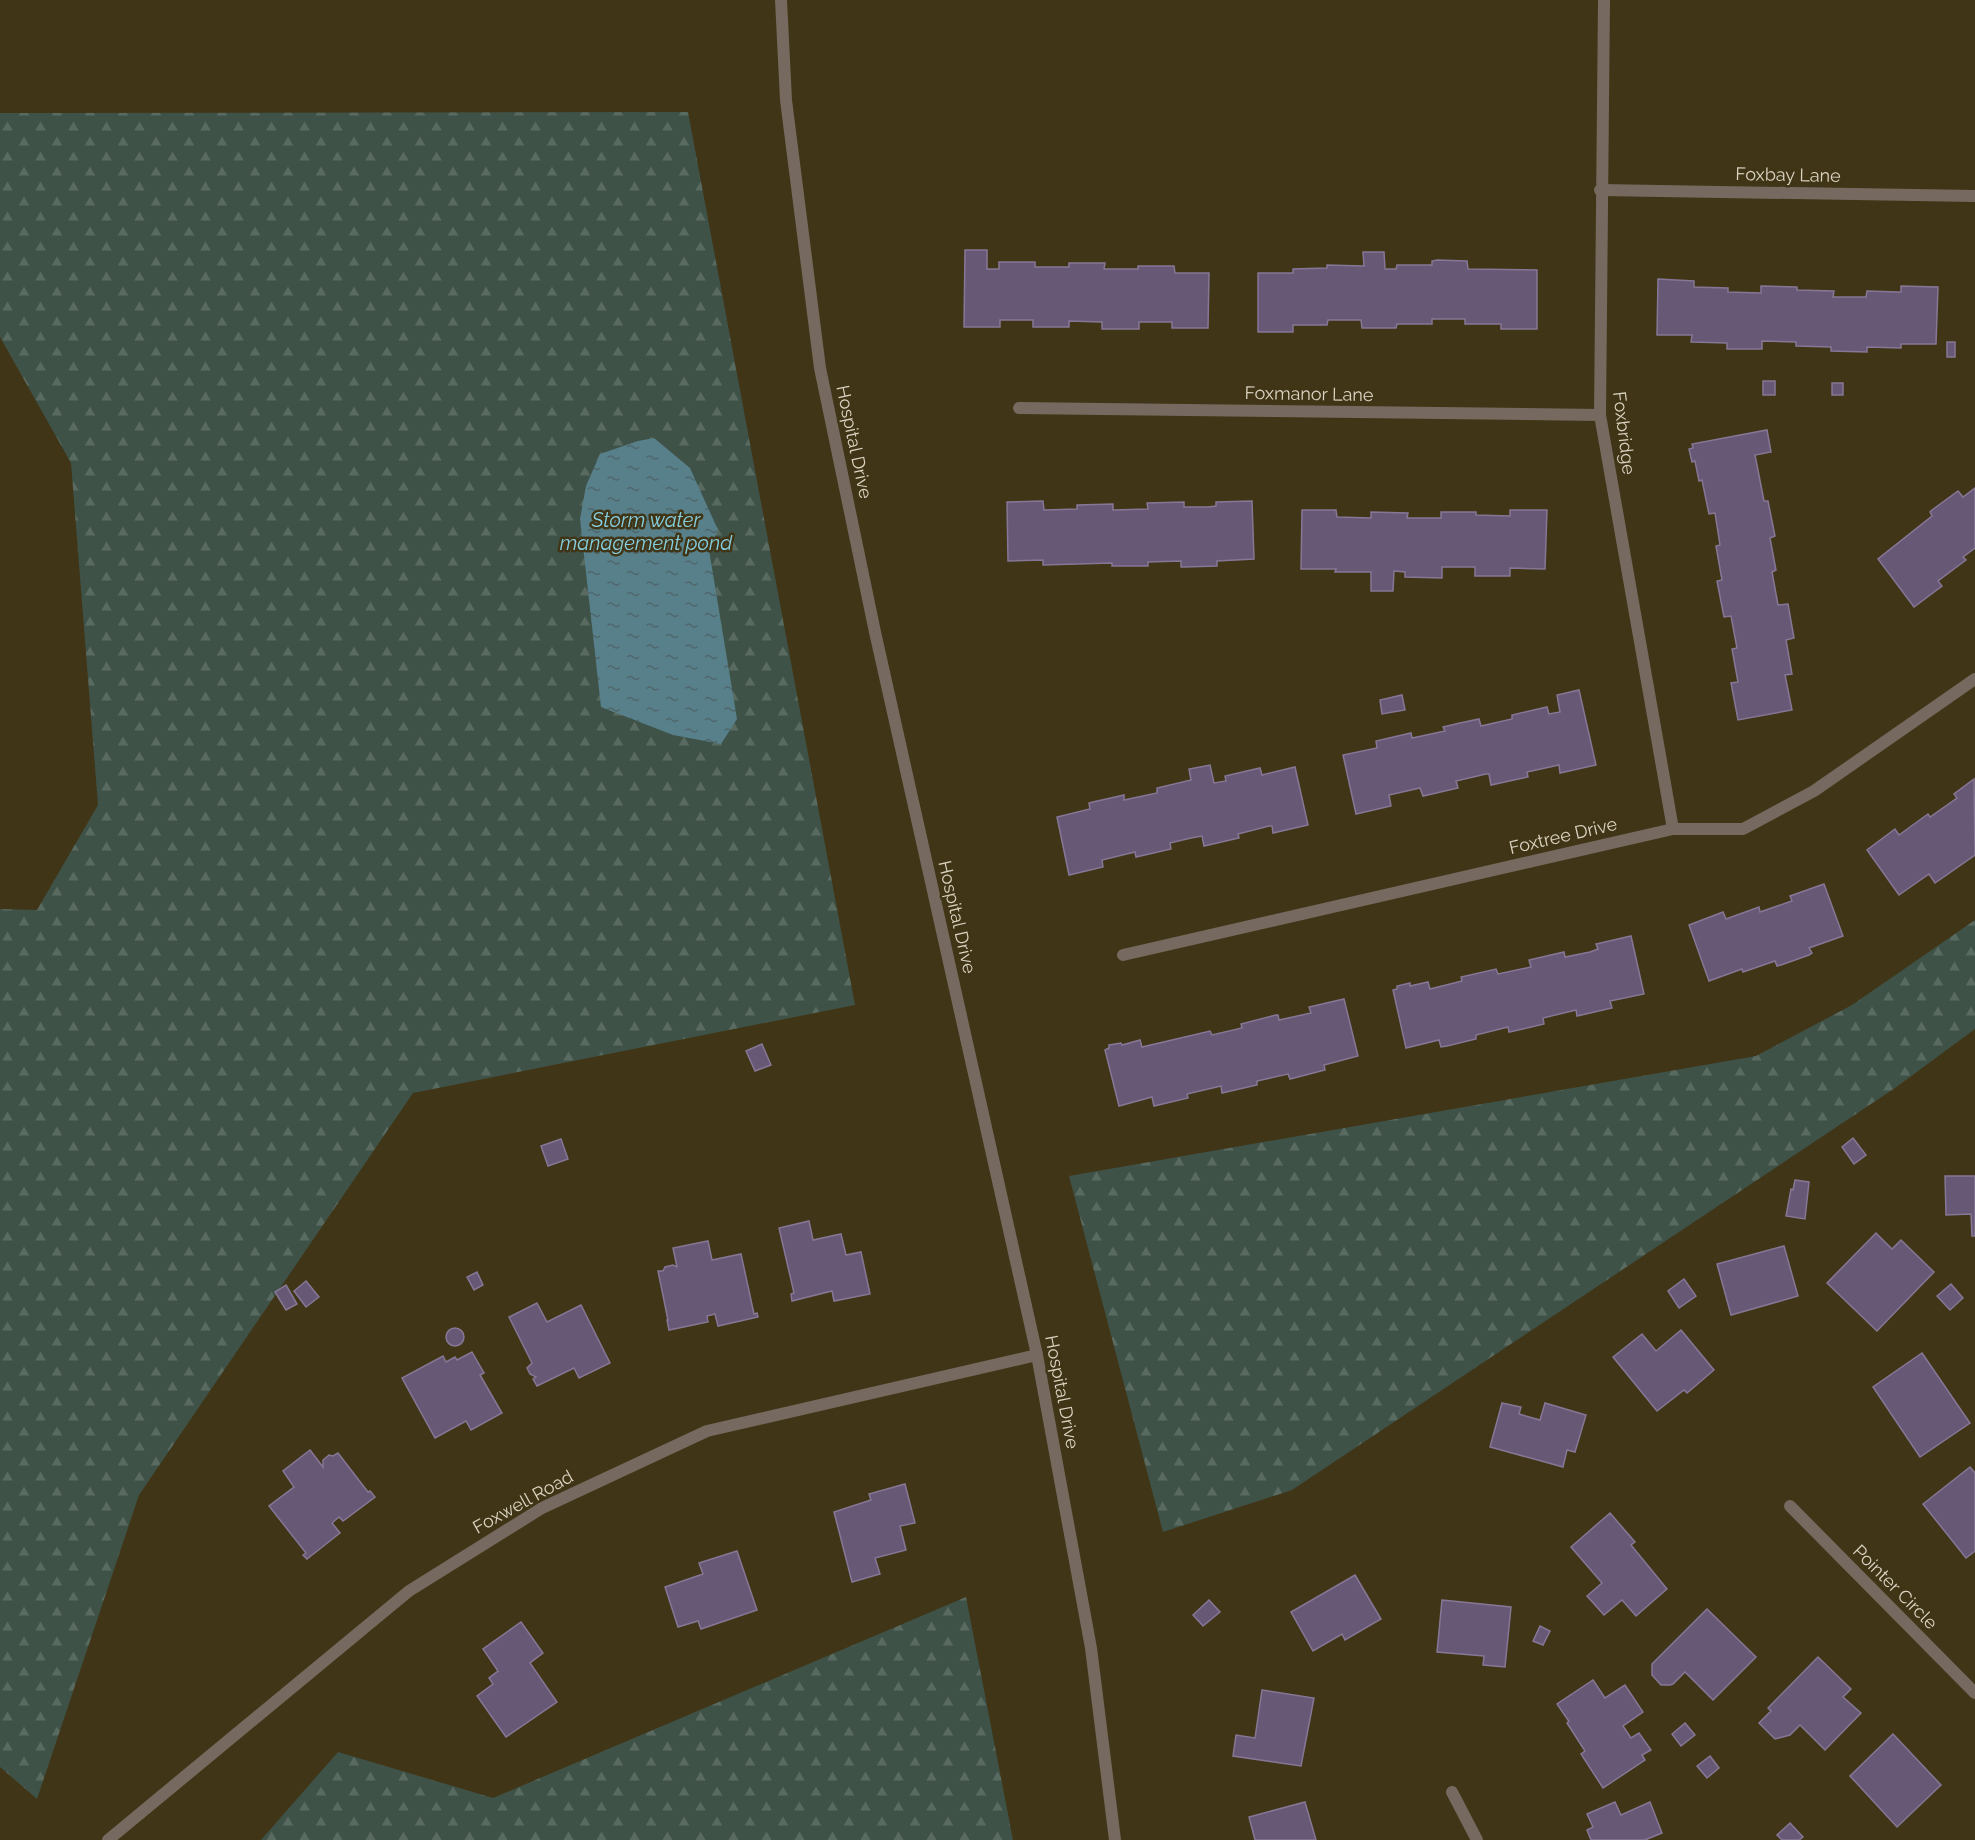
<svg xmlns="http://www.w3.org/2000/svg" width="1975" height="1840" font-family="Raleway,sans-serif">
<defs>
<pattern id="forest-firs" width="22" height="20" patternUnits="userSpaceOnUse" patternTransform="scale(1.5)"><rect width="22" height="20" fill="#3e5248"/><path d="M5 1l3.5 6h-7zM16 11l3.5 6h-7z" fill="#596a61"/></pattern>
<pattern id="water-ripples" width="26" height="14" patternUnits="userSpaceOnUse" patternTransform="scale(1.5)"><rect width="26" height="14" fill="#57808a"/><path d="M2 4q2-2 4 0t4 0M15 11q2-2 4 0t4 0" fill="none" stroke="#4f666a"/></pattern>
</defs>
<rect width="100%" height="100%" fill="#403516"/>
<!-- forest -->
<g fill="url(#forest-firs)">
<polygon points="688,112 855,1005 413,1093 139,1495 37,1799 0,1767 0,909 37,910 98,805 71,463 0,337 0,113"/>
<polygon points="1975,920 1975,1029 1895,1088 1292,1490 1163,1532 1069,1176 1756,1056 1852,1005"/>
<polygon points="966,1597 1013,1840 261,1840 338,1752 493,1798"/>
</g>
<!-- water -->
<polygon fill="url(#water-ripples)" points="654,438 690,468 718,530 709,550 737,719 721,744 673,735 601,707 580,519 586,486 600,454 638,441"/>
<!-- building -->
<g fill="#675975" stroke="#867796" stroke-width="1.5">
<polygon points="965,250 987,250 987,269 999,269 999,262 1035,262 1035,267 1069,267 1069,263 1105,263 1104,269 1138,269 1138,266 1174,266 1175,273 1209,273 1208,328 1172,328 1172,322 1139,322 1139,329 1102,329 1102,322 1069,321 1069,327 1033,327 1033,320 1000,320 1000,327 964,327"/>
<polygon points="1363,252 1384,252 1385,269 1396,269 1397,265 1432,265 1432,261 1437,260 1467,261 1468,269 1537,270 1537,329 1501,329 1501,324 1465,324 1465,319 1432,319 1432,324 1397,324 1396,328 1362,328 1361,320 1328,320 1327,325 1293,325 1293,332 1258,332 1258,273 1293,273 1293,269 1327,268 1327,265 1364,266"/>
<polygon points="1658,279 1694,281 1694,287 1728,288 1728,292 1761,293 1761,286 1797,287 1797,290 1834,291 1833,297 1866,297 1867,291 1899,292 1901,292 1901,286 1938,287 1936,344 1901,344 1901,348 1867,347 1867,352 1831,351 1831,347 1796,346 1796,342 1762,341 1762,349 1727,349 1727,343 1691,342 1692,335 1657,335"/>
<rect x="1947" y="342" width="8" height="15"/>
<rect x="1763" y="381" width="12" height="14"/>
<rect x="1832" y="383" width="11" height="12"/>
<polygon points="1767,430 1771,452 1755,455 1764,501 1768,501 1775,536 1770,538 1776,570 1772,572 1778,605 1788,604 1794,638 1786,640 1792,674 1785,675 1792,710 1738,720 1731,683 1738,682 1732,649 1737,648 1731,616 1724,617 1717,581 1722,580 1716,546 1720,545 1715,513 1709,514 1702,480 1699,481 1695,461 1692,462 1689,449 1693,448 1692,444"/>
<polygon points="1975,488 1975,548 1963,557 1966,560 1938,581 1942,586 1914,607 1878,559 1932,516 1930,512 1932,510 1958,491 1963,497"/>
<polygon points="1043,501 1044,510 1077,509 1077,505 1113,504 1113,510 1148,509 1147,503 1184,502 1184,507 1208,507 1216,506 1216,502 1252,501 1254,559 1217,561 1217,566 1185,567 1181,567 1181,561 1148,562 1148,566 1112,566 1112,563 1043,565 1043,560 1008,561 1007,502"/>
<polygon points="1302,510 1336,510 1337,517 1371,518 1371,512 1408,513 1407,518 1441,518 1441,512 1476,512 1476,515 1510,516 1510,510 1547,510 1545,569 1510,568 1510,576 1475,576 1475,567 1442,567 1442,578 1405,577 1405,572 1394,571 1393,591 1371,591 1371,572 1335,572 1336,569 1301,569"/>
<polygon points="1579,690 1596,765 1560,773 1559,765 1527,772 1528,777 1523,778 1491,785 1489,774 1486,774 1456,781 1458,788 1423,796 1420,788 1389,795 1391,806 1356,814 1343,755 1377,748 1376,741 1411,733 1412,738 1417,737 1445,731 1443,727 1460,723 1479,719 1481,726 1512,719 1512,715 1547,707 1549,714 1560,712 1557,695"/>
<polygon points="1402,695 1405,710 1382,714 1380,700"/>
<polygon points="1210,765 1214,783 1226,781 1225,776 1260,768 1262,775 1295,767 1308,825 1273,833 1272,826 1269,826 1238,834 1239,838 1204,846 1202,836 1191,838 1170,843 1171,849 1136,857 1135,852 1102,860 1103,867 1069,875 1057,817 1090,809 1089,803 1093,802 1124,795 1124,800 1157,793 1157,788 1191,780 1189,769"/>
<polygon points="1974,779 1975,855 1935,883 1929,874 1899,895 1867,850 1895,829 1899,835 1928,814 1930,817 1957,798 1954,794"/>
<polygon points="1824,884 1843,936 1809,948 1812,953 1809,955 1781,965 1777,966 1775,961 1743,972 1742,969 1709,981 1689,925 1723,912 1726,919 1759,907 1760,912 1792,901 1790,896"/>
<polygon points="1631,936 1644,994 1610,1001 1612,1008 1577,1016 1576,1010 1543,1018 1544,1024 1514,1031 1509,1032 1508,1027 1476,1035 1476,1039 1447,1046 1441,1047 1439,1040 1406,1048 1393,990 1397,989 1397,986 1410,983 1410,986 1428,982 1430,989 1462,981 1461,977 1496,969 1498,974 1531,967 1529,960 1564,952 1565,957 1590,952 1598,949 1596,944"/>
<polygon points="1344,999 1358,1056 1324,1065 1325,1070 1290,1079 1288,1074 1257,1081 1257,1085 1222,1093 1221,1086 1187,1094 1188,1098 1154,1106 1152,1097 1119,1106 1105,1050 1109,1048 1109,1045 1121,1043 1122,1045 1140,1040 1142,1047 1210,1031 1212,1035 1242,1028 1241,1024 1276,1015 1278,1015 1279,1020 1311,1013 1309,1007"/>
<polygon points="762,1044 771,1065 755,1071 746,1051"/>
<polygon points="1853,1138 1866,1155 1854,1164 1842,1147"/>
<polygon points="561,1139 568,1159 548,1166 541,1146"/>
<polygon points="1945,1176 1975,1176 1975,1236 1972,1236 1971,1214 1946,1215"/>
<polygon points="1795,1180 1809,1182 1805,1219 1786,1216 1791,1189 1793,1190"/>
<polygon points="809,1221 813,1240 841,1234 846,1255 861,1252 870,1294 834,1301 832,1291 792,1301 791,1294 794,1293 779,1228"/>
<polygon points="1876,1233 1892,1249 1901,1240 1934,1272 1877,1331 1827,1283"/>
<polygon points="708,1241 712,1260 741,1254 754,1314 757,1313 758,1317 718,1326 715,1314 707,1316 708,1322 669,1330 667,1320 668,1320 658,1271 663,1271 665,1267 673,1265 677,1267 673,1248"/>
<polygon points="1784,1246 1798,1296 1731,1315 1717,1264"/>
<polygon points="477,1272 483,1285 474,1290 467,1277"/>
<polygon points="1684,1279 1696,1296 1679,1308 1668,1291"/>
<polygon points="306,1281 319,1297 306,1307 294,1291"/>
<polygon points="1951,1284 1963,1298 1950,1310 1937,1296"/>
<polygon points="286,1285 297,1304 286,1310 275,1292"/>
<polygon points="537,1303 547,1322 581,1305 610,1363 579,1378 574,1368 537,1386 533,1379 536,1377 530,1374 527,1368 532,1363 509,1317"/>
<circle cx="455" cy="1337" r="9"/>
<polygon points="1681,1330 1714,1370 1687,1393 1684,1390 1657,1411 1613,1357 1642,1334 1656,1351"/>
<polygon points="472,1352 484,1373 480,1375 502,1413 471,1430 466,1421 435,1438 402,1378 443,1356 446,1362 455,1357 457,1360"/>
<polygon points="1922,1353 1970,1423 1920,1457 1873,1387"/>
<polygon points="1502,1403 1521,1407 1519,1414 1540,1420 1545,1403 1586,1415 1575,1452 1567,1450 1563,1467 1490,1447"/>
<polygon points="310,1450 323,1467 323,1460 329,1455 333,1456 338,1453 368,1492 370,1491 375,1497 343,1521 339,1517 332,1523 340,1533 307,1559 303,1555 306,1553 269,1506 294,1487 283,1471"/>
<polygon points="1970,1467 1975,1473 1975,1551 1966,1558 1923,1504"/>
<polygon points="905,1484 915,1523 900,1526 906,1550 875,1558 880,1574 852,1582 834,1512 871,1500 869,1494"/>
<polygon points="1610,1513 1635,1542 1631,1545 1667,1589 1636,1616 1622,1600 1604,1615 1587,1596 1602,1583 1571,1547"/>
<polygon points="737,1551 757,1610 701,1629 698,1621 678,1627 665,1587 703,1574 699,1563"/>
<polygon points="1355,1575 1381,1619 1345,1640 1342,1634 1313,1651 1291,1612"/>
<polygon points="1209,1600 1220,1612 1203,1626 1193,1615"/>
<polygon points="1442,1600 1511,1607 1505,1667 1483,1665 1484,1656 1437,1652"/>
<polygon points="1707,1609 1756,1657 1713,1700 1685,1672 1673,1684 1670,1685 1661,1685 1652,1675 1652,1664"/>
<polygon points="521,1622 543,1653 530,1663 557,1702 506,1737 477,1696 493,1684 489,1678 498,1671 483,1649"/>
<polygon points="1540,1626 1550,1631 1543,1645 1533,1641"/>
<polygon points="1818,1657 1851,1689 1843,1697 1861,1713 1825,1750 1800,1725 1790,1735 1775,1739 1759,1723 1771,1711 1768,1708"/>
<polygon points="1593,1680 1605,1698 1625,1685 1643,1712 1623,1726 1631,1738 1639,1733 1651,1750 1642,1755 1645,1760 1603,1788 1581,1754 1585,1751 1567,1723 1569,1721 1568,1720 1557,1704"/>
<polygon points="1262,1690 1314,1698 1301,1766 1233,1756 1236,1735 1255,1738"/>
<polygon points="1685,1723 1695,1735 1681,1746 1672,1734"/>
<polygon points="1893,1734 1941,1785 1897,1827 1850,1776"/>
<polygon points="1710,1756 1719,1768 1707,1778 1697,1766"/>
<polygon points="1305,1802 1316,1840 1255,1840 1249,1817"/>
<polygon points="1615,1802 1621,1815 1650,1802 1662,1833 1645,1840 1591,1840 1587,1830 1593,1827 1587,1814"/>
<polygon points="1790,1823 1803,1837 1799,1840 1782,1840 1777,1835"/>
</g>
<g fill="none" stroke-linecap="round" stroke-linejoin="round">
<!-- minor -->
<g stroke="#76695f" stroke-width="12">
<polyline points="1604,0 1600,415 1673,829"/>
<polyline points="1600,190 1975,196"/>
<polyline points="1019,408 1600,415"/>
<polyline points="1123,955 1673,829 1743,829 1814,791 1975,679"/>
<polyline points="1790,1506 1975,1693"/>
<polyline points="1452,1792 1477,1840"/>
<polyline points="108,1840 409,1591 542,1508 707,1431 1037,1355"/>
</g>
<!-- tertiary -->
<polyline stroke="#76695f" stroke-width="12" points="781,0 786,100 820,368 875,632 1037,1355 1091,1648 1115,1840"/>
</g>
<g text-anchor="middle" stroke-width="5" stroke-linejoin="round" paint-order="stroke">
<!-- street labels -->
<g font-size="18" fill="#dbd4c3" stroke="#403516">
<text transform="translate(1788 175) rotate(1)" y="6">Foxbay Lane</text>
<text transform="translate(1309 394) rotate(1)" y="6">Foxmanor Lane</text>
<text transform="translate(1624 433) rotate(83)" y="6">Foxbridge</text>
<text transform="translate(854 442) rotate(78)" y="6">Hospital Drive</text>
<text transform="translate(1563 836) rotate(-13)" y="6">Foxtree Drive</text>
<text transform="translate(957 917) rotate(77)" y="6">Hospital Drive</text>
<text transform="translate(1062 1392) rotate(79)" y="6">Hospital Drive</text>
<text transform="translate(523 1502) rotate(-29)" y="6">Foxwell Road</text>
<text transform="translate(1895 1587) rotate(45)" y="6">Pointer Circle</text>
</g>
<!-- water labels -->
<g font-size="20" font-style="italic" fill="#85cfe1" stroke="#403516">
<text x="646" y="527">Storm water<tspan x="646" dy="23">management pond</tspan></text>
</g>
</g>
</svg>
